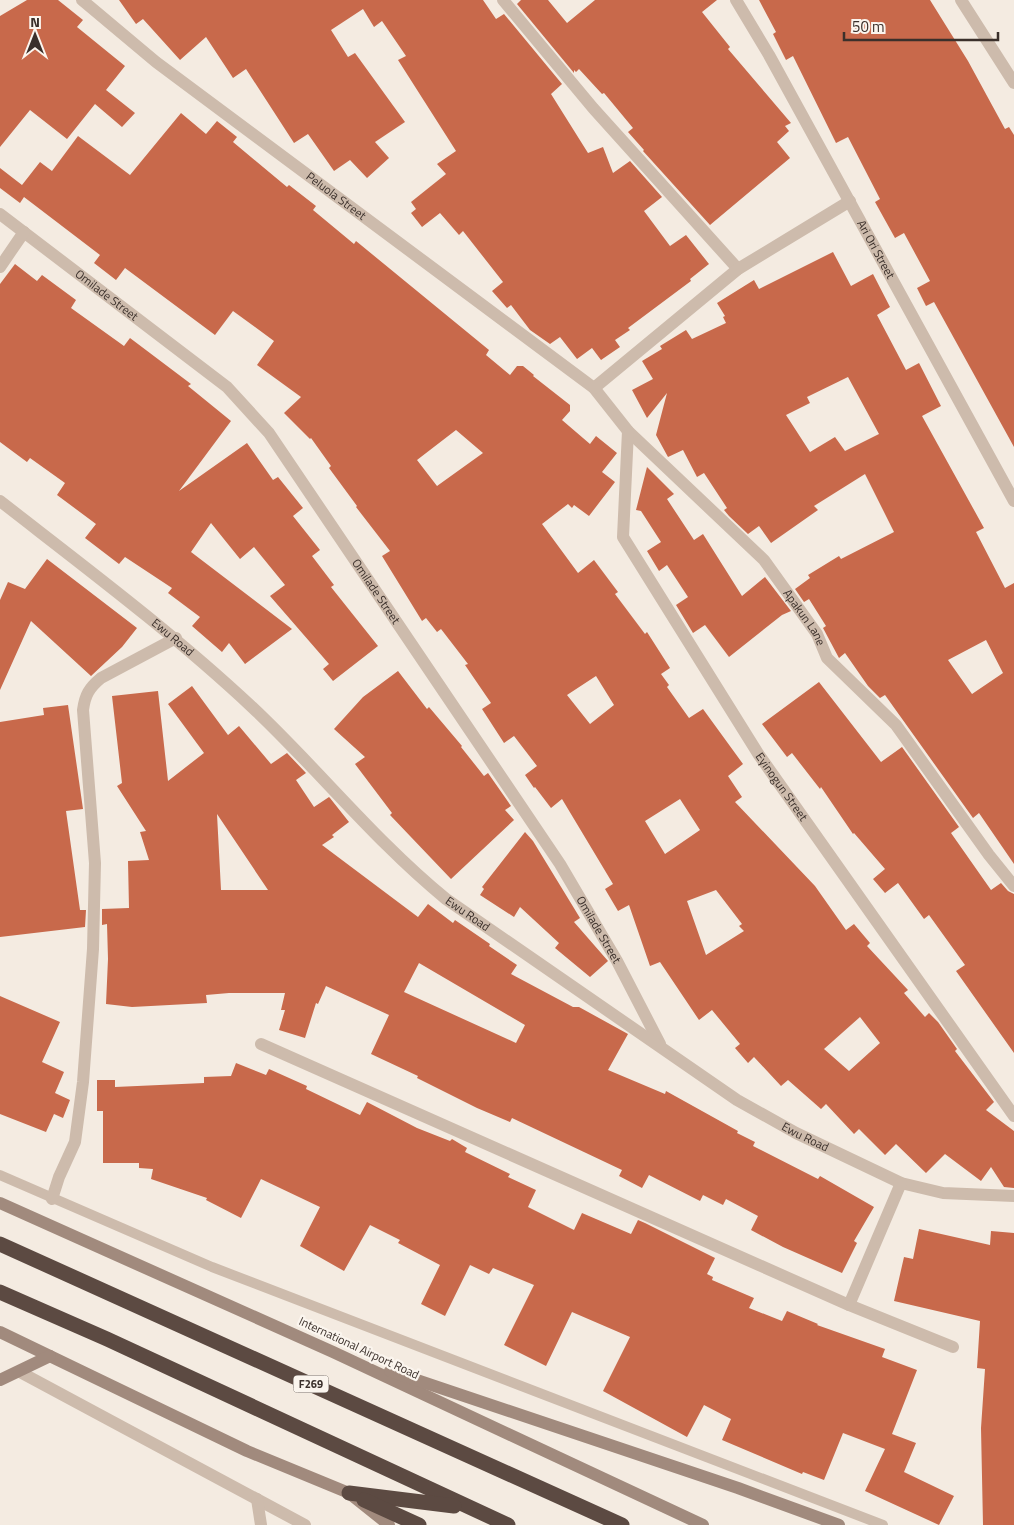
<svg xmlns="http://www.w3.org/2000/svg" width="1014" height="1525" font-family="'Titillium Web',sans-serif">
<rect width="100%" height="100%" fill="#f4ebe1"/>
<!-- building -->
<g fill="#c8694b" fill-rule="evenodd">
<polygon points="27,0 58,0 83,20 77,27 125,66 106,90 135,113 122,127 95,104 67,139 30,110 0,147 0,16"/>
<polygon points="119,0 483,0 496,19 504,14 562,84 551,94 588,153 603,147 613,173 630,161 662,197 644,211 670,246 686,235 709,264 690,279 691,281 628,328 630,330 615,340 620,347 601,360 592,348 577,359 560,337 550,344 530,330 511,305 507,308 492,291 503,282 463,231 459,235 440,213 422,227 411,213 416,209 411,202 446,174 437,164 456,151 398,60 406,56 382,21 374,27 363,9 331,30 348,57 355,53 405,122 375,142 389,158 367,178 350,160 334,171 308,134 294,143 246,69 233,78 206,37 180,60 143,19 136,24"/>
<polygon points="521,0 548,0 567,23 595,0 717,0 702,12 730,47 728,49 791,123 785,126 789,131 777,142 790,158 710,225 643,151 644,150 628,132 633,128 604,93 602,94 579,69 576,72 574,70 574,73 517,4"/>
<polygon points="759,0 930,0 968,61 1005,129 1009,127 1014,135 1014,447 934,302 926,306 917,288 930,281 904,233 895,238 875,202 880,199 848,137 836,143 793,56 786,60 773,34 776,32"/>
<path d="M181 113 206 134 217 121 237 137 233 142 287 187 289 185 316 206 313 210 354 244 356 241 489 350 486 355 510 375 517 366H523L534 375 533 376 570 405V411L562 420 590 444 596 436 617 453 602 472 615 482 589 516 574 505 572 508 568 504 542 524 578 573 594 560 618 592 615 594 645 634 647 632 670 668 661 674 669 685 667 687 689 718 703 709 743 764 728 776 742 797 735 802 815 886 846 930 854 924 870 943 867 946 908 990 904 993 925 1017 929 1013 938 1022 957 1049 955 1051 994 1102 986 1110 1014 1131V1188L1004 1187 991 1167 981 1181 945 1154 926 1173 896 1144 885 1155 859 1129 854 1134 826 1104 821 1109 788 1080 781 1086 754 1057 748 1063 735 1048 740 1044 712 1010 699 1020 660 962 650 966 629 905 618 911 605 889 613 884 562 799 551 808 535 787 534 788 525 775 537 766 514 736 504 743 482 709 491 703 465 665 468 664 441 629 437 632 426 618 422 621 382 556 390 551 356 507 357 506 329 468 331 466 311 438 310 439 284 413 301 397 257 365 274 341 233 311 215 335 125 268 116 280 94 263 100 255 24 197 20 203 0 188V168L22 185 40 162 52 171 78 136 130 175ZM456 430 483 453 437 486 417 460ZM596 676 614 705 590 724 567 695ZM680 799 700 830 665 854 645 821ZM716 890 742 924 739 926 744 931 706 955 687 901ZM860 1017 880 1043 849 1071 824 1049Z"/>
<path d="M833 252 851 286 873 274 890 307 877 315 906 370 919 363 941 406 922 416 984 528 976 532 1005 588 1014 583V864L979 813 973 818 885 695 880 698 868 686 845 653 839 658 823 628 826 626 809 599 804 602 795 589 810 578 808 575 839 556 841 559 894 532 865 474 814 506 818 510 771 543 759 526 748 534 729 516 724 510 727 508 704 473 697 477 683 450 668 457 656 435 667 393 647 418 632 390 653 379 642 361 662 349 660 346 686 330 692 339 726 323 723 317 725 316 717 303 754 280 759 289ZM848 377 879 434 845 451 835 437 810 452 786 415 810 403 807 397ZM986 640 1003 673 972 694 948 660Z"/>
<polygon points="15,264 37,281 42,275 76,300 71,308 124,346 130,338 191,384 188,386 231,421 179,491 247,443 273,480 278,477 303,508 293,516 320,550 312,556 334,585 331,587 378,646 333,681 323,669 329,664 270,596 285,585 254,547 240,559 211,523 191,552 292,629 245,664 229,643 222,652 192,626 200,617 168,593 172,588 125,557 119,564 85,538 96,524 57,495 65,483 30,458 27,462 0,442 0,284"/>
<polygon points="647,467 674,494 667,499 694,540 703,534 742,596 765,577 791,611 782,615 729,657 705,625 693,633 676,605 688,597 667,565 659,571 647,551 661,542 641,511 636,510"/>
<polygon points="47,559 137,628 122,647 91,676 31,621 0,690 0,600 8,582 25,589"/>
<polygon points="398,671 427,709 429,707 462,746 461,747 484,776 488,773 511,806 505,810 514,820 451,879 390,815 392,813 355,764 365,757 334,729 363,697"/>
<polygon points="819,682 881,762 902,747 959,827 951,833 991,890 1001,883 1008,891 1014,894 1014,1053 956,971 965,965 929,915 924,919 898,883 885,893 873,879 885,869 854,833 853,834 821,787 820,789 792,753 787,757 762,724"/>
<path d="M192 686 228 735 239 726 271 764 287 753 306 773 296 780 314 807 329 797 330 798 349 822 332 835 334 837 322 845 418 917 428 904 453 923 455 920 490 944 489 946 517 965 511 974 573 1007H579L628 1034 608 1070 665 1094 666 1091 738 1131 737 1133 755 1142 753 1146 818 1179 820 1176 874 1207 854 1241 857 1243 842 1273 783 1247 751 1230 758 1216 726 1199 723 1205 703 1195 700 1201 649 1175 642 1188 619 1176 622 1170 512 1118 510 1122 477 1108 417 1078 418 1076 371 1054 389 1015 326 986 318 1004 316 1003 305 1038 279 1030 285 1010H281L285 993H229L206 995 207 1003 132 1007 106 1004 108 959 107 924 102 925V909L129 908 128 861 149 860 140 832 146 831 117 786 122 783 112 696 158 691 168 781 204 753 168 704ZM217 814 268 890H221ZM419 963 525 1025 516 1043 404 992Z"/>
<polygon points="68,705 83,809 66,811 80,910 86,910 85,927 0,937 0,722 44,715 43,708"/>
<polygon points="525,832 533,841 580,918 574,922 608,961 590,977 555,948 559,943 520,907 514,917 480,895 484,889 482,887"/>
<polygon points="0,996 60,1022 42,1062 64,1072 55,1093 70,1100 63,1118 54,1114 46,1132 0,1114"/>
<polygon points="236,1063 266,1075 269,1069 307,1086 306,1089 360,1115 367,1102 417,1128 450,1141 452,1139 467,1148 465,1152 510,1174 508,1177 536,1190 528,1207 574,1230 582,1213 631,1234 638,1220 645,1223 715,1258 707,1274 713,1277 712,1280 754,1298 749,1308 782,1321 787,1311 818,1324 817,1325 885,1349 882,1357 917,1370 892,1434 916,1443 904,1472 954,1496 939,1525 865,1491 885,1449 843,1433 824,1480 803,1472 802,1474 722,1440 731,1419 704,1405 687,1437 603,1391 630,1337 572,1312 546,1366 504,1345 534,1285 493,1268 489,1274 470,1265 445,1316 421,1304 440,1265 398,1243 400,1240 370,1225 344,1271 300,1246 320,1207 261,1179 241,1218 206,1200 207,1198 151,1179 153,1169 139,1168 139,1163 103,1163 103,1111 97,1111 97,1080 115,1080 115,1087 204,1083 204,1077 231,1076"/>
<polygon points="919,1229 990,1245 991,1231 1014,1233 1014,1525 983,1525 981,1428 985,1369 977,1368 980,1321 894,1301 904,1257 913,1259"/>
</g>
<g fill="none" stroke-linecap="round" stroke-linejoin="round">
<!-- lane -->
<polyline stroke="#cdbbac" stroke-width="10" points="0,1175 212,1267 883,1525"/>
<!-- street -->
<g stroke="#cdbbac" stroke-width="12">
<path id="s1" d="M82 0 156 62 594 388 628 431 764 560 817 634 827 658 896 725 989 855 1014 886"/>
<polyline points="503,0 593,108 738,269"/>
<path id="s2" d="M736 0 769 55 1014 501"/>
<polyline points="961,0 1014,83"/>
<path id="s3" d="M0 214 227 387 269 433 560 864 617 961 660 1044"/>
<polyline points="0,267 24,232"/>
<polyline points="594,388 738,269 850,201"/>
<path id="s4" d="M628 431 623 537 759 755 1014 1116"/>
<path id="s5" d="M0 501C86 568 173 633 252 707 319 770 375 841 446 899L737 1100 796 1133 901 1183 943 1193 1014 1196"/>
<polyline points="261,1044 849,1305 953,1347"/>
<path d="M52 1199 59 1177 75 1142 83 1082 93 949 95 863 83 710C85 695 89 688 101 678L176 638"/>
<polyline points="849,1305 901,1183"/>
<polyline points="20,1372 305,1525"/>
<polyline points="257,1499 261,1525"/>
</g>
<!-- secondary -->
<g stroke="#a18a7d" stroke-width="12">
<polyline points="0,1203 333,1352 703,1525"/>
<polyline points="0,1332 247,1451 349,1493 389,1525"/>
<polyline points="390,1371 738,1488 839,1525"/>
<polyline points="0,1380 50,1356"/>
</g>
<!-- highway -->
<g stroke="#5c4a42" stroke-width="15">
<polyline points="0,1244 622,1525"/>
<polyline points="0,1292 107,1339 508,1525"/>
<polyline points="349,1493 454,1506"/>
<polyline points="364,1500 419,1525"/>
</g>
</g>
<g text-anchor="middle" stroke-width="4.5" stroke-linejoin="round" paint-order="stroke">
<!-- shield labels -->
<rect fill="#fbf5ee" stroke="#756b66" stroke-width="1" x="293.5" y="1375.5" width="35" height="17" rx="4"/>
<g font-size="11" font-weight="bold" fill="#3b302b">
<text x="311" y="1388">F269</text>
</g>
<!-- street labels -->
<g font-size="12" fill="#3b302b" stroke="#fbf5ee">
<text dy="4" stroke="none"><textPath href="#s1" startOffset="321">Peluola Street</textPath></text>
<text dy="4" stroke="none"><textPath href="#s2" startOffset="286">Ari Ori Street</textPath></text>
<text dy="4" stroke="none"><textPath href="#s3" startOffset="134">Omilade Street</textPath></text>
<text dy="4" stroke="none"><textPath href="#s3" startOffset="539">Omilade Street</textPath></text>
<text dy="4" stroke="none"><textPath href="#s1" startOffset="955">Apakun Lane</textPath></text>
<text dy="4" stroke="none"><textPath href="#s5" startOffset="220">Ewu Road</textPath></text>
<text dy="4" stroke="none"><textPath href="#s4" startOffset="402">Eyinogun Street</textPath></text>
<text dy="4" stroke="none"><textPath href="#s5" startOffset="625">Ewu Road</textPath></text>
<text dy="4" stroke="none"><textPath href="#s3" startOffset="944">Omilade Street</textPath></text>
<text dy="4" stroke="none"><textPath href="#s5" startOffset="1030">Ewu Road</textPath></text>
<text transform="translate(359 1348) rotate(25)" y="4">International Airport Road</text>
</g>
</g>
<!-- north arrow -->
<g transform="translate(35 35)" stroke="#fbf5ee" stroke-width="4" paint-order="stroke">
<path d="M0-4L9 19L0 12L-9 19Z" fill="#3b302b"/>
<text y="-8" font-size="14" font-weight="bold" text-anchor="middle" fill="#3b302b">N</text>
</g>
<!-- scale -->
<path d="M844 32v8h154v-8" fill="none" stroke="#3b302b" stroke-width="2.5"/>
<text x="852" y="32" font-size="15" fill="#3b302b" stroke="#fbf5ee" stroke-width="4" paint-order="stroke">50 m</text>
</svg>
